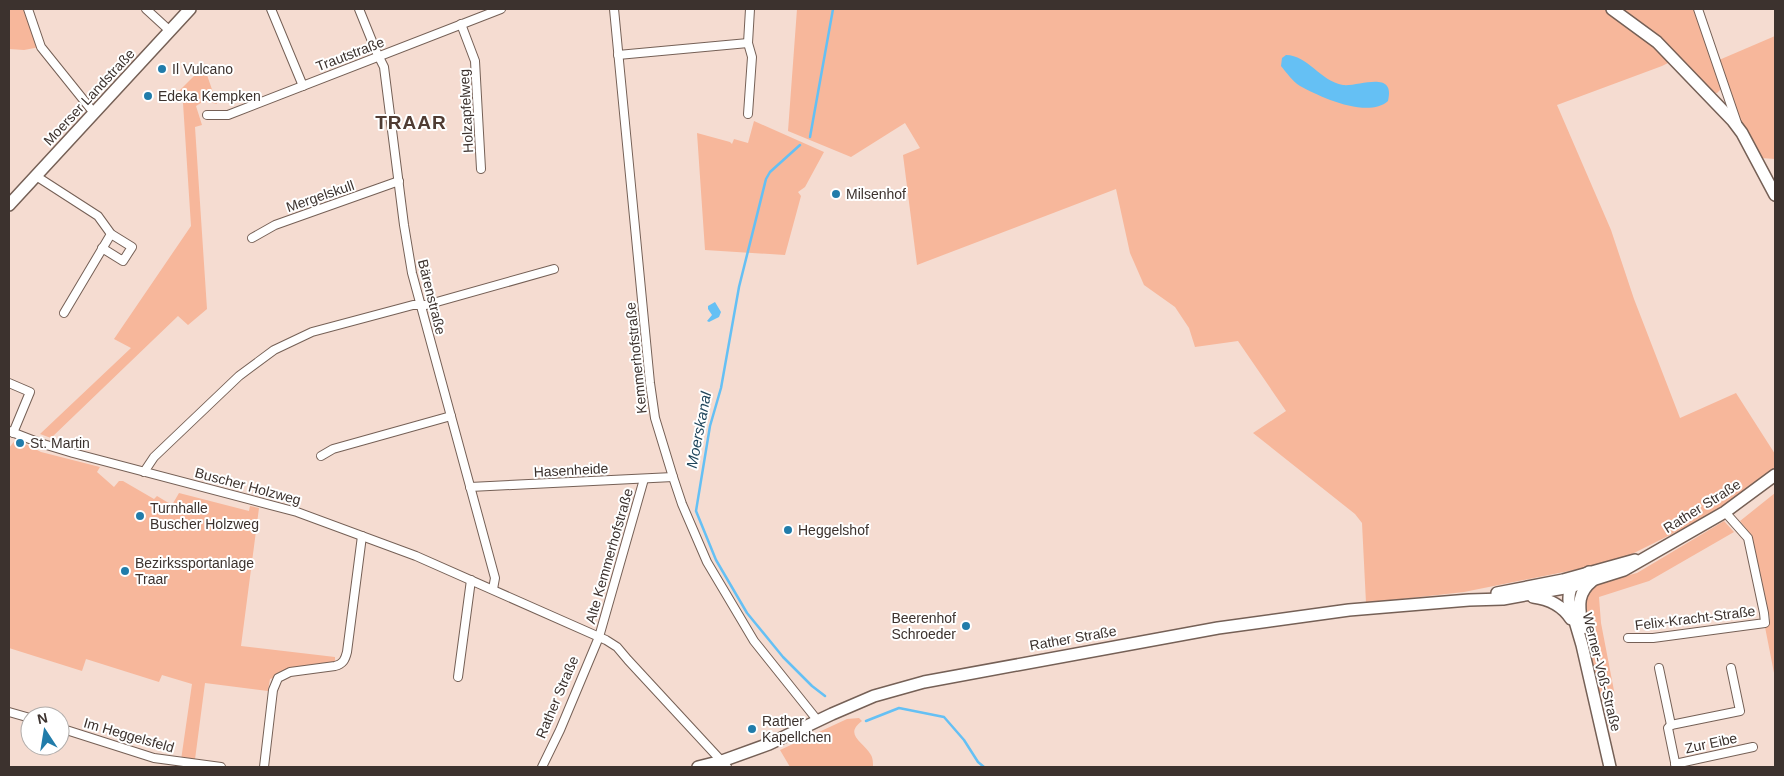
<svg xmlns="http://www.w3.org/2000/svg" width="1784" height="776" font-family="Arial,sans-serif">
<rect width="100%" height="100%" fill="#f5dcd1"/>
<!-- green -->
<g fill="#f7b79b">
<polygon points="9,9 27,9 40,47 24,50 9,49"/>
<polygon points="797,9 1695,9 1698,22 1721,84 1720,90 1717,93 1711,93 1672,61 1662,66 1557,105 1611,230 1634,299 1680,418 1736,393 1775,454 1775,469 1726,507 1628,556 1594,566 1464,592 1366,603 1362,523 1355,514 1253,433 1286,411 1238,341 1195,347 1189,328 1175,307 1144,285 1130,253 1116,189 917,265 903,155 920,148 905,123 851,157 788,131"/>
<polygon points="1775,36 1775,159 1761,158 1742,127 1719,60"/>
<polygon points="195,75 207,75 217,104 204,101 196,106 202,125 195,127 207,309 188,325 178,316 51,438 40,434 131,348 114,339 191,226 183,103 178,92"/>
<polygon points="754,121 824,152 805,187 798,192 801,196 785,255 705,250 697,133 730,142 732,144 734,139 748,143"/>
<polygon points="16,439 41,452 100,467 97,472 114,487 119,481 123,481 154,499 157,496 172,505 179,493 249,511 250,506 259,508 241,646 335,657 335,663 285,670 277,673 273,678 270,679 268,691 205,683 194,767 180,767 192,684 162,675 159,682 86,659 82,671 9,648 9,448"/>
<polygon points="1775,493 1775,678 1765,627 1770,619 1752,536 1740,521"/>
<polygon points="1724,521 1734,532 1649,581 1599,597 1601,623 1615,696 1600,700 1591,656 1586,611 1586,596 1589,588 1599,583 1637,573"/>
<path d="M859 718 862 721C843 735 864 742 871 755 873 758 873 763 873 767H790L780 750 847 719Z"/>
</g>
<!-- water -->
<g fill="#65c0f4">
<path d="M1286 55C1308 55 1320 81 1343 85 1358 87 1396 69 1388 101 1368 119 1320 97 1300 86 1292 81 1287 73 1281 66L1282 58Z"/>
<polygon points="715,302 721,312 719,317 709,322 707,321 712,315 708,309 708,306"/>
</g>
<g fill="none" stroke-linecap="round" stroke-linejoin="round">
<!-- stream -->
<g stroke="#65c0f4" stroke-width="2.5">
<polyline points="810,137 833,9"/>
<polyline points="800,145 770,172 766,179 739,287 721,388 710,426 696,511 716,560 747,613 783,657 812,686 825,696"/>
<polyline points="866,721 899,708 944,717 964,740 978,762 984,767"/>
</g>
<defs>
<g id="street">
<polyline points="28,9 41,47 94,113"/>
<polyline points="146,9 170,31"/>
<polyline points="271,9 303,86"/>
<polyline points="359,9 376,51 384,67 404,225 412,273 495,578 493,589"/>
<polyline points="614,9 650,383 655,418 673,477 682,504 707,562 754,641 818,721"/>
<polyline points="1698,9 1737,123"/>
<polyline points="461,24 475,61 481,169"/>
<polyline points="618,55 748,43"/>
<polyline points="748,114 752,57 748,43 750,9"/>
<polyline points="207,115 228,115 501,9"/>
<polyline points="36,176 98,216 111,234 132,247 123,261 102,248"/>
<polyline points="252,238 275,225 399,181"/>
<polyline points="64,313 111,234"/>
<polyline points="9,383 30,392 13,433"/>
<polyline points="9,431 40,443 73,453 297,512 416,556 606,640 617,647 628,660 727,767"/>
<polyline points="321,456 333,449 451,416"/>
<polyline points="144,472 154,457 239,376 274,350 312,332 413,305 426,305 554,269"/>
<polyline points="470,487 673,477"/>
<polyline points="1628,638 1653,638 1765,623 1764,613 1748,538 1725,512"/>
<polyline points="1659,668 1671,725"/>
<polyline points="458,677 471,580"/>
<polyline points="9,712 30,718"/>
<polyline points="60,728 154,758 221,767"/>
<polyline points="1675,764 1753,747"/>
<path d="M264 767 273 690 278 678 290 672 335 666C343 664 345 660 347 652L362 536"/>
<polyline points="542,767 560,730 599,637 644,479"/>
<polyline points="1676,767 1668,728 1671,725 1740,711 1731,668"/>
</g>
<g id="secondary">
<polyline points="1612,9 1657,42 1733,121 1742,133 1775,195"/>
<polyline points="9,205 190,9"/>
<path d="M1589 572C1577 580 1568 585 1569 601L1582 645 1610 767"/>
<polyline points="1497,593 1563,580 1635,560"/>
<path d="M1533 597C1549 599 1562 605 1571 619"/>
<path d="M1582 628C1580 609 1575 595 1592 581"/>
<polyline points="698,767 722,761 769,744 832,714 874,696 924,682 1218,628 1349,610 1469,600 1503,599 1570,587 1624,570 1725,512 1775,475"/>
</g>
</defs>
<!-- street casing -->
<use href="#street" stroke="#756056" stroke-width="10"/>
<!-- secondary casing -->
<use href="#secondary" stroke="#756056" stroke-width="14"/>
<!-- street -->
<use href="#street" stroke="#fff" stroke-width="8"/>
<!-- secondary -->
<use href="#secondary" stroke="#fff" stroke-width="11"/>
</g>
<!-- markers -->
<g fill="#217caa" stroke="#fff" stroke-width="2">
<circle cx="162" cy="69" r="5"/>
<circle cx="148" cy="96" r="5"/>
<circle cx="836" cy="194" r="5"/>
<circle cx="20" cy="443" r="5"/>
<circle cx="140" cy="516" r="5"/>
<circle cx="788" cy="530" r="5"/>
<circle cx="125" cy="571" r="5"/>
<circle cx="966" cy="626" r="5"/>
<circle cx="752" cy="729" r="5"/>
</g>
<g text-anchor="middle" stroke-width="4" stroke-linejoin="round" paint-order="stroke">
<!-- street labels -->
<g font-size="14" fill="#3c322e" stroke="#fff">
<text transform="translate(350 54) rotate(-21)" y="5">Trautstraße</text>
<text transform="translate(89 97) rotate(-47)" y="5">Moerser Landstraße</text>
<text transform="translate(466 111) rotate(-93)" y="5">Holzapfelweg</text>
<text transform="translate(320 196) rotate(-19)" y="5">Mergelskull</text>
<text transform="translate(432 297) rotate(76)" y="5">Bärenstraße</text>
<text transform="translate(636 358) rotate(-96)" y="5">Kemmerhofstraße</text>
<text transform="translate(571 470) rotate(-3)" y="5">Hasenheide</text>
<text transform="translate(248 486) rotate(15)" y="5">Buscher Holzweg</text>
<text transform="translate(1702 506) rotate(-32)" y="5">Rather Straße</text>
<text transform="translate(609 556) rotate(-74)" y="5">Alte Kemmerhofstraße</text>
<text transform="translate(1695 618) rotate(-7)" y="5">Felix-Kracht-Straße</text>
<text transform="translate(1073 638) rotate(-10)" y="5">Rather Straße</text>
<text transform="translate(1602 672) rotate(76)" y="5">Werner-Voß-Straße</text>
<text transform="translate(557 697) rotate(-67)" y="5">Rather Straße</text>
<text transform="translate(129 735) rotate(16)" y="5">Im Heggelsfeld</text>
<text transform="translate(1711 743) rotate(-12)" y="5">Zur Eibe</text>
</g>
<!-- poi labels -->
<g font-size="14" fill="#3c322e" stroke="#fff" text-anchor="start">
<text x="172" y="74">Il Vulcano</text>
<text x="158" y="101">Edeka Kempken</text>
<text x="846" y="199">Milsenhof</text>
<text x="30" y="448">St. Martin</text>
<text x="150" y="513">Turnhalle<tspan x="150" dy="16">Buscher Holzweg</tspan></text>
<text x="798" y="535">Heggelshof</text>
<text x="135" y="568">Bezirkssportanlage<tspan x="135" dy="16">Traar</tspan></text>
<text x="956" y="623" text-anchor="end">Beerenhof<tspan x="956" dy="16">Schroeder</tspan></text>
<text x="762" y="726">Rather<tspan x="762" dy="16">Kapellchen</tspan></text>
</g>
<!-- water labels -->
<g font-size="15" font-style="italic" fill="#21475d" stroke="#fff">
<text transform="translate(699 430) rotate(-79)" y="5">Moerskanal</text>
</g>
<!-- district labels -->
<g font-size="19" font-weight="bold" letter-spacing="1" fill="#503c33" stroke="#fff">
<text x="411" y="129">TRAAR</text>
</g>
</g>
<!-- border -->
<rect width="1784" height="776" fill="none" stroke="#3c322e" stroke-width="20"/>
<!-- north arrow -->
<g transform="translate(45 731) rotate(348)"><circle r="24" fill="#ffffff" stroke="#b1adab"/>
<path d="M0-4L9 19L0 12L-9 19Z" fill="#217caa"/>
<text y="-8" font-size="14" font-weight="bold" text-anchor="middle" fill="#3c322e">N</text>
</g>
</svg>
